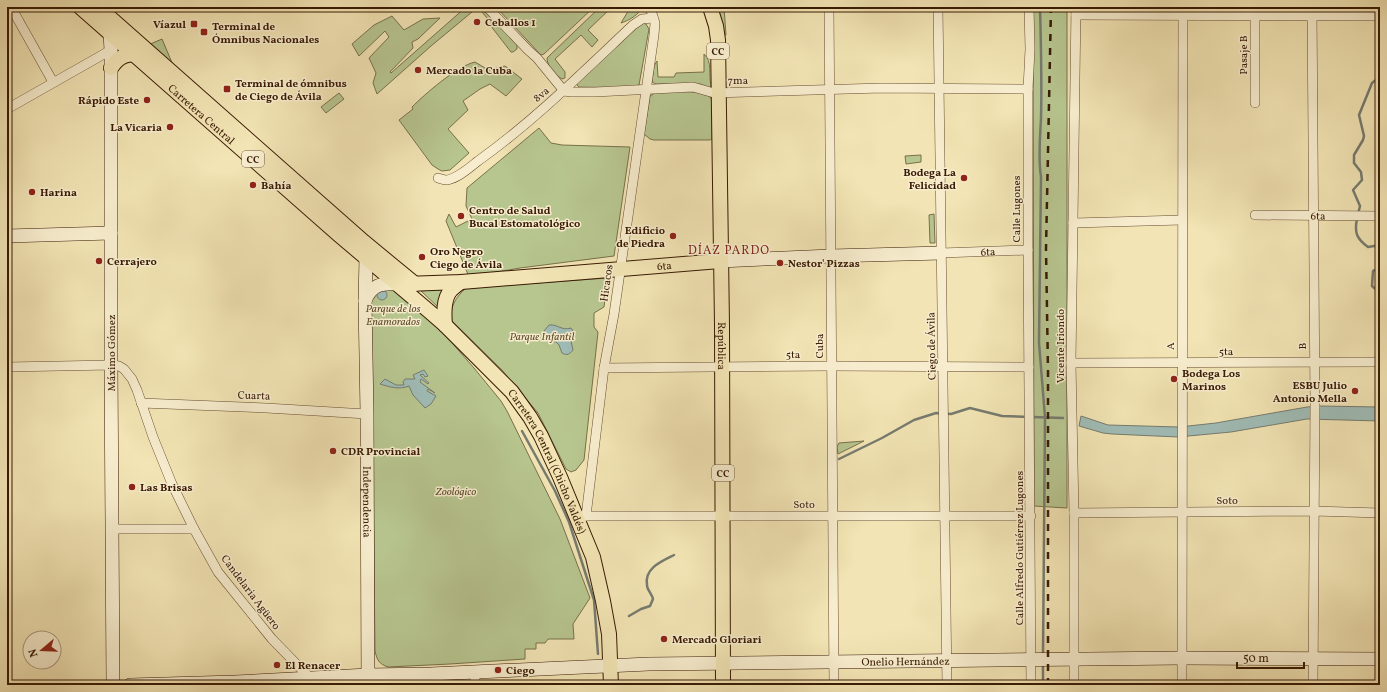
<svg xmlns="http://www.w3.org/2000/svg" width="1387" height="692" font-family="Vollkorn,serif">
<rect width="100%" height="100%" fill="#f2e4b4"/>
<filter id="stains"><feTurbulence type="fractalNoise" baseFrequency=".005" numOctaves="4"/><feColorMatrix values="0 0 0 0 .2 0 0 0 0 .09 0 0 0 0 .02 0 0 0 .5 -.17"/></filter>
<radialGradient id="worn" r=".72"><stop offset=".6" stop-color="#630" stop-opacity="0"/><stop offset="1" stop-color="#630" stop-opacity=".3"/></radialGradient>
<!-- green -->
<g fill="#b7c58f" stroke="#78704a">
<polygon points="466,7 482,7 517,45 517,49 513,52 511,52 490,25 491,23 478,7 431,46 377,94 373,83 376,73 369,58 389,37 385,31 359,56 352,44 374,25 392,16 404,30 423,19 440,18 418,39 412,42 413,48 390,72 391,73"/>
<polygon points="496,7 594,7 544,54 541,55"/>
<path d="M600 7H612L588 30 598 40 592 47 581 35 555 59 565 72V78L562 79C555 75 547 66 547 58Z"/>
<path d="M630 7H643C638 15 630 20 621 23L630 8Z"/>
<polygon points="719,7 724,7 726,35 724,35 717,10"/>
<polygon points="1033,7 1067,7 1067,508 1034,506"/>
<polygon points="642,23 646,24 649,29 639,85 627,88 579,87 577,85 577,82"/>
<polygon points="162,39 173,65 148,45"/>
<path d="M704 54C713 62 708 74 711 85L710 88 700 84H656L652 82 654 66 657 61 658 77H674L676 73 704 72Z"/>
<path d="M475 62 485 68 489 70 505 66 522 79 506 96 490 84 480 89 463 101 468 110 448 129 469 153 450 170 442 171 438 169 432 165 399 120 413 109 412 107C425 94 457 66 475 62Z"/>
<polygon points="667,91 696,92 709,96 712,100 712,139 710,140 654,140 650,139 644,134 650,96 655,93"/>
<polygon points="339,93 344,99 326,113 321,107"/>
<polygon points="539,128 551,143 562,145 630,147 614,256 520,268 469,277 446,221 449,214 456,227 472,219 466,206 467,188"/>
<polygon points="921,155 921,162 906,164 905,156"/>
<polygon points="934,214 935,243 930,243 929,215"/>
<path d="M608 278 604 307 594 313V327L598 332 584 460 576 470 571 472 566 469 538 413 502 370 451 320C450 306 456 297 466 288Z"/>
<path d="M396 287 432 320 474 368 501 401 507 411 560 519 590 598 573 624 574 639H548L545 643H536V649H525V659L450 664 388 667C379 664 377 660 375 651L371 297 373 293Z"/>
<polygon points="448,288 439,308 421,291"/>
<polygon points="864,441 838,454 837,447 839,443"/>
<polygon points="409,679 398,685 370,685 371,680"/>
</g>
<!-- water -->
<g fill="#9fbcb6" stroke="#767b6f">
<circle cx="382" cy="295" r="5"/>
<path d="M549 325C558 324 561 331 571 328L575 334 571 341 573 350C570 354 567 356 562 353L559 345 556 342 546 340 544 331Z"/>
<path d="M424 370 428 376 425 377 423 374 420 375 429 383 428 384 421 379 420 382 435 393 428 389 427 391 436 396 431 404 425 408 413 395 409 386C399 390 390 387 380 384L385 379 396 385H404L403 382 405 379H415L413 375Z"/>
<polygon points="1319,406 1380,407 1380,421 1307,419 1231,432 1178,437 1112,434 1103,433 1079,426 1081,416 1108,425 1179,427 1216,423 1307,407"/>
</g>
<g fill="none" stroke-linecap="round" stroke-linejoin="round">
<!-- stream -->
<g stroke="#767b6f" stroke-width="2.5">
<path d="M1040 7C1041 44 1042 82 1041 119 1040 139 1038 158 1041 177L1039 343 1045 417 1043 657"/>
<polyline points="1358,214 1360,206 1353,190 1362,180 1361,172 1354,163 1354,155 1363,140 1364,136 1359,115 1372,83 1377,79 1380,80"/>
<path d="M1357 219C1354 233 1357 239 1368 247L1380 245"/>
<polyline points="1380,268 1373,271 1372,286 1380,293"/>
<polyline points="522,431 555,491 569,522 594,600 598,654"/>
<polyline points="839,459 882,438 914,420 936,413 951,414 970,408 1002,416 1063,418"/>
<path d="M629 616 641 609 650 606 653 599C652 594 647 590 647 585 644 568 662 561 674 555"/>
<polyline points="1043,685 1043,664"/>
</g>
<defs>
<g id="street">
<polyline points="11,7 53,82"/>
<polyline points="487,7 528,50 537,58 564,91 571,92 595,92 693,87 714,93 882,88 1028,89"/>
<polyline points="829,7 834,685"/>
<polyline points="938,7 947,685"/>
<polyline points="1029,7 1030,49 1028,89 1028,250 1031,685"/>
<polyline points="1312,7 1315,404 1313,685"/>
<polyline points="1076,15 1380,16"/>
<polyline points="1255,103 1255,7"/>
<polyline points="7,109 111,50"/>
<path d="M438 178C441 179 444 180 447 180 458 178 469 168 478 161 534 121 583 72 633 25L642 19 653 18"/>
<path id="s1" d="M1255 215 1380 216"/>
<polyline points="1073,223 1182,220"/>
<path id="s2" d="M941 253 1028 250"/>
<polyline points="1071,363 1380,362"/>
<polyline points="7,367 111,365 119,366 124,369 132,379 137,390 153,437 172,484 194,529 218,572 272,639 311,679"/>
<polyline points="604,368 831,366 1029,367"/>
<polyline points="141,403 266,408 367,414"/>
<polyline points="1074,513 1314,511 1380,513"/>
<polyline points="580,516 1031,516"/>
<polyline points="586,516 604,368 614,314 654,35 655,23 650,7"/>
<polyline points="112,529 194,529"/>
<polyline points="475,671 475,685"/>
<polyline points="1074,685 1074,513 1071,363 1076,7"/>
<polyline points="1182,685 1183,7"/>
</g>
<g id="secondary">
<polyline points="7,236 111,233"/>
<path id="s3" d="M366 258 365 301 367 414 368 685"/>
<polyline points="720,261 831,256 941,253"/>
<path d="M365 301C371 285 381 283 397 284"/>
<polyline points="113,685 111,365 111,50 110,33 114,28"/>
<path id="s4" d="M130 685 235 682 368 675 431 674 649 664 1182 658 1380 659"/>
</g>
<g id="primary">
<path id="s5" d="M80 7 339 235 430 312 445 325 512 392 530 417 541 436 560 477 593 557 603 601 609 634 611 685"/>
<polyline points="98,7 364,242 415,284"/>
<path id="s6" d="M710 7 716 26 718 40 722 325 723 685"/>
<path d="M111 68C117 59 122 55 134 54"/>
<path id="s7" d="M405 284 461 282 720 261"/>
<path d="M445 325C444 314 443 299 451 290 454 287 458 284 461 282"/>
</g>
</defs>
<!-- street casing -->
<use href="#street" stroke="#674c30" stroke-width="10"/>
<!-- secondary casing -->
<use href="#secondary" stroke="#391a04" stroke-width="14"/>
<!-- primary casing -->
<use href="#primary" stroke="#391a04" stroke-width="16"/>
<!-- street -->
<use href="#street" stroke="#f7edce" stroke-width="9"/>
<!-- secondary -->
<use href="#secondary" stroke="#f7edce" stroke-width="13"/>
<!-- primary -->
<use href="#primary" stroke="#f2e4b4" stroke-width="14"/>
<!-- rail -->
<polyline stroke="#391a04" stroke-width="2.5" stroke-dasharray="7 7" stroke-linecap="butt" points="1048,685 1048,371 1046,249 1051,7"/>
</g>
<!-- markers -->
<g fill="#8f2418" stroke="#f7edce" stroke-width="1.5">
<circle cx="477" cy="22" r="4"/>
<rect x="190" y="20" width="8" height="8" rx="2"/>
<rect x="200" y="28" width="8" height="8" rx="2"/>
<circle cx="418" cy="70" r="4"/>
<rect x="223" y="85" width="8" height="8" rx="2"/>
<circle cx="147" cy="100" r="4"/>
<circle cx="170" cy="127" r="4"/>
<circle cx="964" cy="178" r="4"/>
<circle cx="253" cy="185" r="4"/>
<circle cx="32" cy="192" r="4"/>
<circle cx="461" cy="216" r="4"/>
<circle cx="673" cy="236" r="4"/>
<circle cx="422" cy="257" r="4"/>
<circle cx="99" cy="261" r="4"/>
<circle cx="780" cy="263" r="4"/>
<circle cx="1174" cy="379" r="4"/>
<circle cx="1355" cy="391" r="4"/>
<circle cx="333" cy="451" r="4"/>
<circle cx="132" cy="487" r="4"/>
<circle cx="664" cy="639" r="4"/>
<circle cx="277" cy="665" r="4"/>
<circle cx="498" cy="670" r="4"/>
</g>
<g text-anchor="middle" stroke-width="3" stroke-linejoin="round" paint-order="stroke">
<!-- shield labels -->
<g fill="#f7edce" stroke="#725941" stroke-width="1">
<rect x="707" y="43" width="22" height="16" rx="3"/>
<rect x="242" y="151" width="22" height="16" rx="3"/>
<rect x="712" y="465" width="22" height="16" rx="3"/>
</g>
<g font-size="10" font-weight="bold" fill="#391a04">
<text x="718" y="55">CC</text>
<text x="253" y="163">CC</text>
<text x="723" y="477">CC</text>
</g>
<!-- poi labels -->
<g font-size="11" font-weight="bold" fill="#391a04" stroke="#f7edce" text-anchor="start">
<text x="485" y="26">Ceballos 1</text>
<text x="186" y="28" text-anchor="end">Víazul</text>
<text x="212" y="30">Terminal de<tspan x="212" dy="13">Ómnibus Nacionales</tspan></text>
<text x="426" y="74">Mercado la Cuba</text>
<text x="235" y="87">Terminal de ómnibus<tspan x="235" dy="13">de Ciego de Ávila</tspan></text>
<text x="139" y="104" text-anchor="end">Rápido Este</text>
<text x="162" y="131" text-anchor="end">La Vicaria</text>
<text x="956" y="176" text-anchor="end">Bodega La<tspan x="956" dy="13">Felicidad</tspan></text>
<text x="261" y="189">Bahía</text>
<text x="40" y="196">Harina</text>
<text x="469" y="214">Centro de Salud<tspan x="469" dy="13">Bucal Estomatológico</tspan></text>
<text x="665" y="234" text-anchor="end">Edificio<tspan x="665" dy="13">de Piedra</tspan></text>
<text x="430" y="255">Oro Negro<tspan x="430" dy="13">Ciego de Ávila</tspan></text>
<text x="107" y="265">Cerrajero</text>
<text x="788" y="267">Nestor' Pizzas</text>
<text x="1182" y="377">Bodega Los<tspan x="1182" dy="13">Marinos</tspan></text>
<text x="1347" y="389" text-anchor="end">ESBU Julio<tspan x="1347" dy="13">Antonio Mella</tspan></text>
<text x="341" y="455">CDR Provincial</text>
<text x="140" y="491">Las Brisas</text>
<text x="672" y="643">Mercado Gloriari</text>
<text x="285" y="669">El Renacer</text>
<text x="506" y="674">Ciego</text>
</g>
<!-- street labels -->
<g font-size="11" fill="#391a04" stroke="#f7edce">
<text transform="translate(1243 55) rotate(-90)" y="4">Pasaje B</text>
<text transform="translate(738 80) rotate(-1)" y="4">7ma</text>
<text transform="translate(541 94) rotate(-40)" y="4">8va</text>
<text dy="4" stroke="none"><textPath href="#s5" startOffset="162">Carretera Central</textPath></text>
<text transform="translate(1016 209) rotate(-90)" y="4">Calle Lugones</text>
<text dy="4" stroke="none"><textPath href="#s1" startOffset="63">6ta</textPath></text>
<text dy="4" stroke="none"><textPath href="#s2" startOffset="47">6ta</textPath></text>
<text dy="4" stroke="none"><textPath href="#s7" startOffset="260">6ta</textPath></text>
<text transform="translate(606 283) rotate(-82)" y="4">Hicacos</text>
<text dy="4" stroke="none"><textPath href="#s6" startOffset="340">República</textPath></text>
<text transform="translate(819 346) rotate(-90)" y="4">Cuba</text>
<text transform="translate(931 346) rotate(-91)" y="4">Ciego de Ávila</text>
<text transform="translate(1060 346) rotate(-90)" y="4">Vicente Iriondo</text>
<text transform="translate(1170 346) rotate(-90)" y="4">A</text>
<text transform="translate(1302 346) rotate(-90)" y="4">B</text>
<text x="1226" y="355">5ta</text>
<text transform="translate(111 353) rotate(-90)" y="4">Máximo Gómez</text>
<text x="793" y="358">5ta</text>
<text transform="translate(254 395) rotate(2)" y="4">Cuarta</text>
<text dy="4" stroke="none"><textPath href="#s5" startOffset="657">Carretera Central (Chicho Valdés)</textPath></text>
<text x="1227" y="504">Soto</text>
<text dy="4" stroke="none"><textPath href="#s3" startOffset="244">Independencia</textPath></text>
<text x="804" y="508">Soto</text>
<text transform="translate(1019 548) rotate(-90)" y="4">Calle Alfredo Gutiérrez Lugones</text>
<text transform="translate(251 592) rotate(53)" y="4">Candelaria Agüero</text>
<text dy="4" stroke="none"><textPath href="#s4" startOffset="776">Onelio Hernández</textPath></text>
</g>
<!-- park labels -->
<g font-size="11" font-style="italic" fill="#5f4d2e" stroke="#f7edce">
<text x="393" y="312">Parque de los<tspan x="393" dy="13">Enamorados</tspan></text>
<text x="542" y="340">Parque Infantil</text>
<text x="456" y="495">Zoológico</text>
</g>
<!-- neighbourhood labels -->
<g font-size="12" letter-spacing="1" fill="#7a1f14" stroke="#f7edce">
<text x="729" y="254">DÍAZ PARDO</text>
</g>
</g>
<!-- margin -->
<rect width="1387" height="692" fill="none" stroke="#f2e4b4" stroke-width="24"/>
<rect x="8" y="8" width="1371" height="676" fill="none" stroke="#391a04" stroke-width="2"/>
<rect x="12" y="12" width="1363" height="668" fill="none" stroke="#391a04"/>
<!-- north arrow -->
<g transform="translate(42 650) rotate(251)"><circle r="19" fill="#f7edce" stroke="#ab997d"/>
<path d="M0-3L7 15L0 10L-7 15Z" fill="#8f2418"/>
<text y="-6" font-size="11" font-weight="bold" text-anchor="middle" fill="#391a04">N</text>
</g>
<!-- scale -->
<path d="M1237 662v6h67v-6" fill="none" stroke="#391a04" stroke-width="2"/>
<text x="1243" y="662" font-size="12" fill="#391a04" stroke="#f7edce" stroke-width="3" paint-order="stroke">50 m</text>
<rect width="100%" height="100%" filter="url(#stains)"/>
<rect width="100%" height="100%" fill="url(#worn)"/>
</svg>
